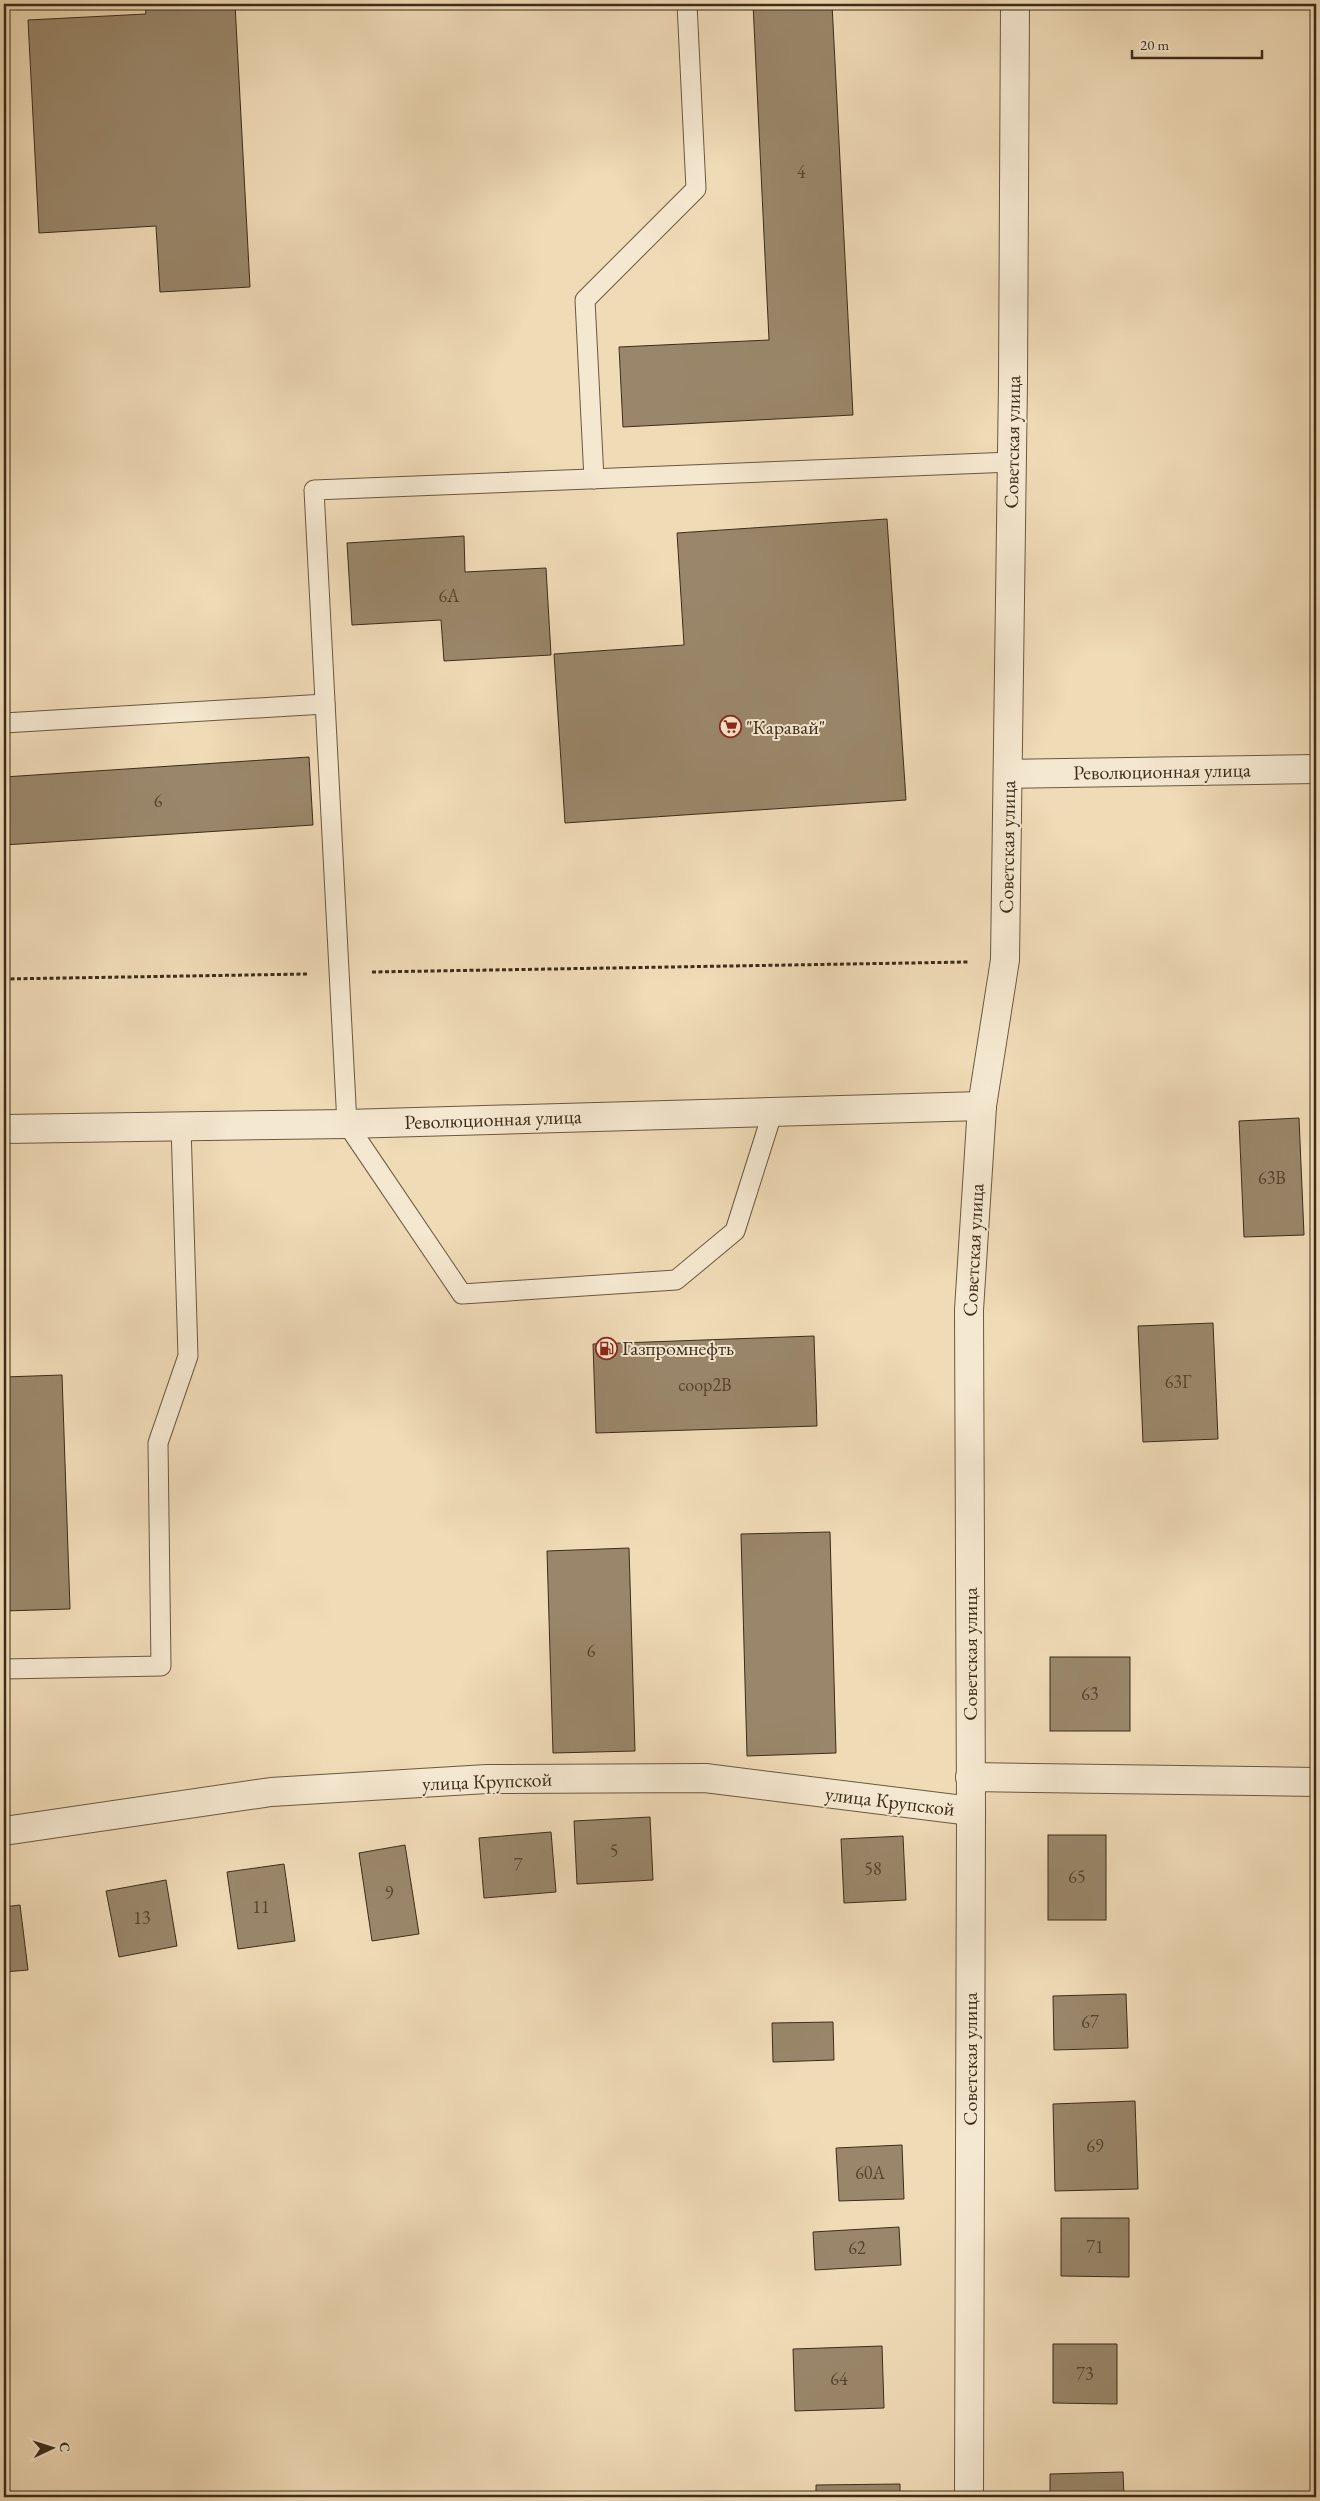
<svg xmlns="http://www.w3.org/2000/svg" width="1320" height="2501" font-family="'EB Garamond',serif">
<rect width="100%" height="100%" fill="#f0dbb7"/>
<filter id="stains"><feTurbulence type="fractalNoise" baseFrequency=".004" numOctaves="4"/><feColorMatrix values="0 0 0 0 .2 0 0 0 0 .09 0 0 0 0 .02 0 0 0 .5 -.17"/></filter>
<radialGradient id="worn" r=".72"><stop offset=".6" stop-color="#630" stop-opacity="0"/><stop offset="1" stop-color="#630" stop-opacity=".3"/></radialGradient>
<!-- building -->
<g fill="#9a876b" stroke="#3d2c19">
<polygon points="145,4 235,4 250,287 160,292 156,226 39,233 28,20 146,14"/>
<polygon points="753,4 832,4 853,415 623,427 619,347 769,340"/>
<polygon points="887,519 906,800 565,823 554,654 684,645 677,533"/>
<polygon points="464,536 465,572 546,568 551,655 444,661 441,620 352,625 347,543"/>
<polygon points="309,757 313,825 4,845 4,777"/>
<polygon points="1299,1118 1304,1235 1244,1237 1239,1121"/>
<polygon points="1213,1323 1218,1439 1143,1442 1138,1326"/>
<polygon points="814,1336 817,1426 596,1433 593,1344"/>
<polygon points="62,1375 70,1609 4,1611 4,1377"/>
<polygon points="830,1532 836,1753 747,1756 741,1534"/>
<polygon points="629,1548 635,1751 553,1753 547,1551"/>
<rect x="1050" y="1657" width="80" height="74"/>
<polygon points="650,1817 653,1880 577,1884 574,1821"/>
<polygon points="551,1832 556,1892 484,1898 479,1838"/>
<rect x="1048" y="1835" width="58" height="85"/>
<polygon points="903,1836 906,1900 844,1903 841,1839"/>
<polygon points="405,1845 419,1934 372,1941 359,1853"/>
<polygon points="284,1864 295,1941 238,1949 227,1872"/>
<polygon points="166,1880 177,1946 119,1957 106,1891"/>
<polygon points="20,1905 28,1970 4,1972 4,1907"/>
<polygon points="1126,1994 1128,2048 1054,2050 1053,1996"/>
<polygon points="833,2022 834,2060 773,2062 772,2023"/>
<polygon points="1135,2101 1138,2189 1055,2191 1053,2104"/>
<polygon points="902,2145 904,2199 839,2201 836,2148"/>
<polygon points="1061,2218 1129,2218 1129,2277 1061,2276"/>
<polygon points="899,2227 901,2265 815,2270 813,2232"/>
<polygon points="1053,2344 1117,2344 1117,2404 1053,2403"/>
<polygon points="882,2346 884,2408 795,2411 793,2349"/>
<polygon points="1123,2472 1124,2497 1050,2497 1050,2474"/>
<polygon points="900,2484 900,2497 816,2497 816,2485"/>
</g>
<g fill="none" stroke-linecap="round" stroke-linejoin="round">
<defs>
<g id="lane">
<polyline points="594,479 585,300 696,189 687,4"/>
<polyline points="4,723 325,704"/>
<polyline points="773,1111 735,1231 676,1280 462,1294 347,1124 314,490 1012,462"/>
<polyline points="4,1669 161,1666 158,1443 188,1356 181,1126"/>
</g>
<g id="street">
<polyline points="1008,774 1316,769"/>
<polyline points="4,1129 347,1124 982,1106"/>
<polyline points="970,1777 1316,1782"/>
<polyline points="4,1831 271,1792 487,1779 705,1778 971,1811"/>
<polyline points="969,2497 971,1811 969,1310 982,1106 1005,960 1013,382 1015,4"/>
</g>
</defs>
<!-- lane casing -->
<use href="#lane" stroke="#6a5840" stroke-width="21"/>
<!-- street casing -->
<use href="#street" stroke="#6a5840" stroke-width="30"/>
<!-- path -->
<g stroke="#3d2c19" stroke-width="3" stroke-dasharray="4 2.5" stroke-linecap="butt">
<polyline points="372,972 968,962"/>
<polyline points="4,979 308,974"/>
</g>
<!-- lane -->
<use href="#lane" stroke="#f5e8d0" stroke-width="19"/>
<!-- street -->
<use href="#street" stroke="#f5e8d0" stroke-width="28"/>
</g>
<!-- icons -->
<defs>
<symbol id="supermarket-ring" viewBox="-11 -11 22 22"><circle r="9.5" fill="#f5e8d0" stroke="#8f2418" stroke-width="1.5"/><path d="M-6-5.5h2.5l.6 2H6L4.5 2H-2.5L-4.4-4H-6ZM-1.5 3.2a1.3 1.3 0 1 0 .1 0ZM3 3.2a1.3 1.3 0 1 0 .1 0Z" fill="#8f2418"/></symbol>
<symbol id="fuel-ring" viewBox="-11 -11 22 22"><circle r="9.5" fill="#f5e8d0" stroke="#8f2418" stroke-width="1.5"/><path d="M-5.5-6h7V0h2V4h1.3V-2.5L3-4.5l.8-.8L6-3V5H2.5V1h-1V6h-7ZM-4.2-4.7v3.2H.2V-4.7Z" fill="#8f2418"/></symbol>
</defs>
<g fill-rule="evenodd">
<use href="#supermarket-ring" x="718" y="714" width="25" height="25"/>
<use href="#fuel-ring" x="594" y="1336" width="25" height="25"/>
</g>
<g text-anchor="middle" stroke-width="4" stroke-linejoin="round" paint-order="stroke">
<!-- number labels -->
<g font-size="18" fill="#54432e">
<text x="801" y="178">4</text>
<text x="449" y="602">6А</text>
<text x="158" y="807">6</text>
<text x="1272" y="1184">63В</text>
<text x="1178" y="1388">63Г</text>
<text x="705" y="1391">соор2В</text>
<text x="591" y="1657">6</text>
<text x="1090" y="1700">63</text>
<text x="614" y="1857">5</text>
<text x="518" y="1871">7</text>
<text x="873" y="1875">58</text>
<text x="1077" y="1883">65</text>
<text x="389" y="1899">9</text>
<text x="261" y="1913">11</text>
<text x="142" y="1924">13</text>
<text x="1090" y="2028">67</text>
<text x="1095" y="2152">69</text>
<text x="870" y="2179">60А</text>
<text x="1095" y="2253">71</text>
<text x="857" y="2254">62</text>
<text x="1085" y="2380">73</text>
<text x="839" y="2385">64</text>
</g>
<!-- street labels -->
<g font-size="20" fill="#3d2c19" stroke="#f5e8d0">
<text transform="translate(1012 442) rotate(-89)" y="7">Советская улица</text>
<text transform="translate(1162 771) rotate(-1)" y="7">Революционная улица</text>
<text transform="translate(1007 847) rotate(-89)" y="7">Советская улица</text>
<text transform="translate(493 1119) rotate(-2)" y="7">Революционная улица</text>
<text transform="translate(973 1250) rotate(-87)" y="7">Советская улица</text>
<text transform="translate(970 1654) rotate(-90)" y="7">Советская улица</text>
<text transform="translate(487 1781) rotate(-2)" y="7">улица Крупской</text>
<text transform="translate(890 1801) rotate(7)" y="7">улица Крупской</text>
<text transform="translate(970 2059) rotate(-90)" y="7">Советская улица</text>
</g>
<!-- poi labels -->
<g font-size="20" fill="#3d2c19" stroke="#f5e8d0" text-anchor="start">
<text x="746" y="734">"Каравай"</text>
<text x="622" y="1355">Газпромнефть</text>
</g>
</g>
<!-- margin -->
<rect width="1320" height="2501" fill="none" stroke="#f0dbb7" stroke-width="20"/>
<rect x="5" y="5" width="1310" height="2491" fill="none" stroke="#3d2c19" stroke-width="2.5"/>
<rect x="10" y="10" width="1300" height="2481" fill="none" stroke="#3d2c19"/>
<!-- north arrow -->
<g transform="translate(52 2448) rotate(86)" stroke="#f5e8d0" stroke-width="4" paint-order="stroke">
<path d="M0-4L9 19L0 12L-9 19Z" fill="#3d2c19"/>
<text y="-8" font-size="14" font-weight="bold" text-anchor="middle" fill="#3d2c19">С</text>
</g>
<!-- scale -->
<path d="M1132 50v8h130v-8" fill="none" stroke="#3d2c19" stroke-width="2.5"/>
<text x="1140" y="50" font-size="15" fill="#3d2c19" stroke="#f5e8d0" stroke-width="4" paint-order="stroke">20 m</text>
<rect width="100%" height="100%" filter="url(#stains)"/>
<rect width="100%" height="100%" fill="url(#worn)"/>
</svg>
